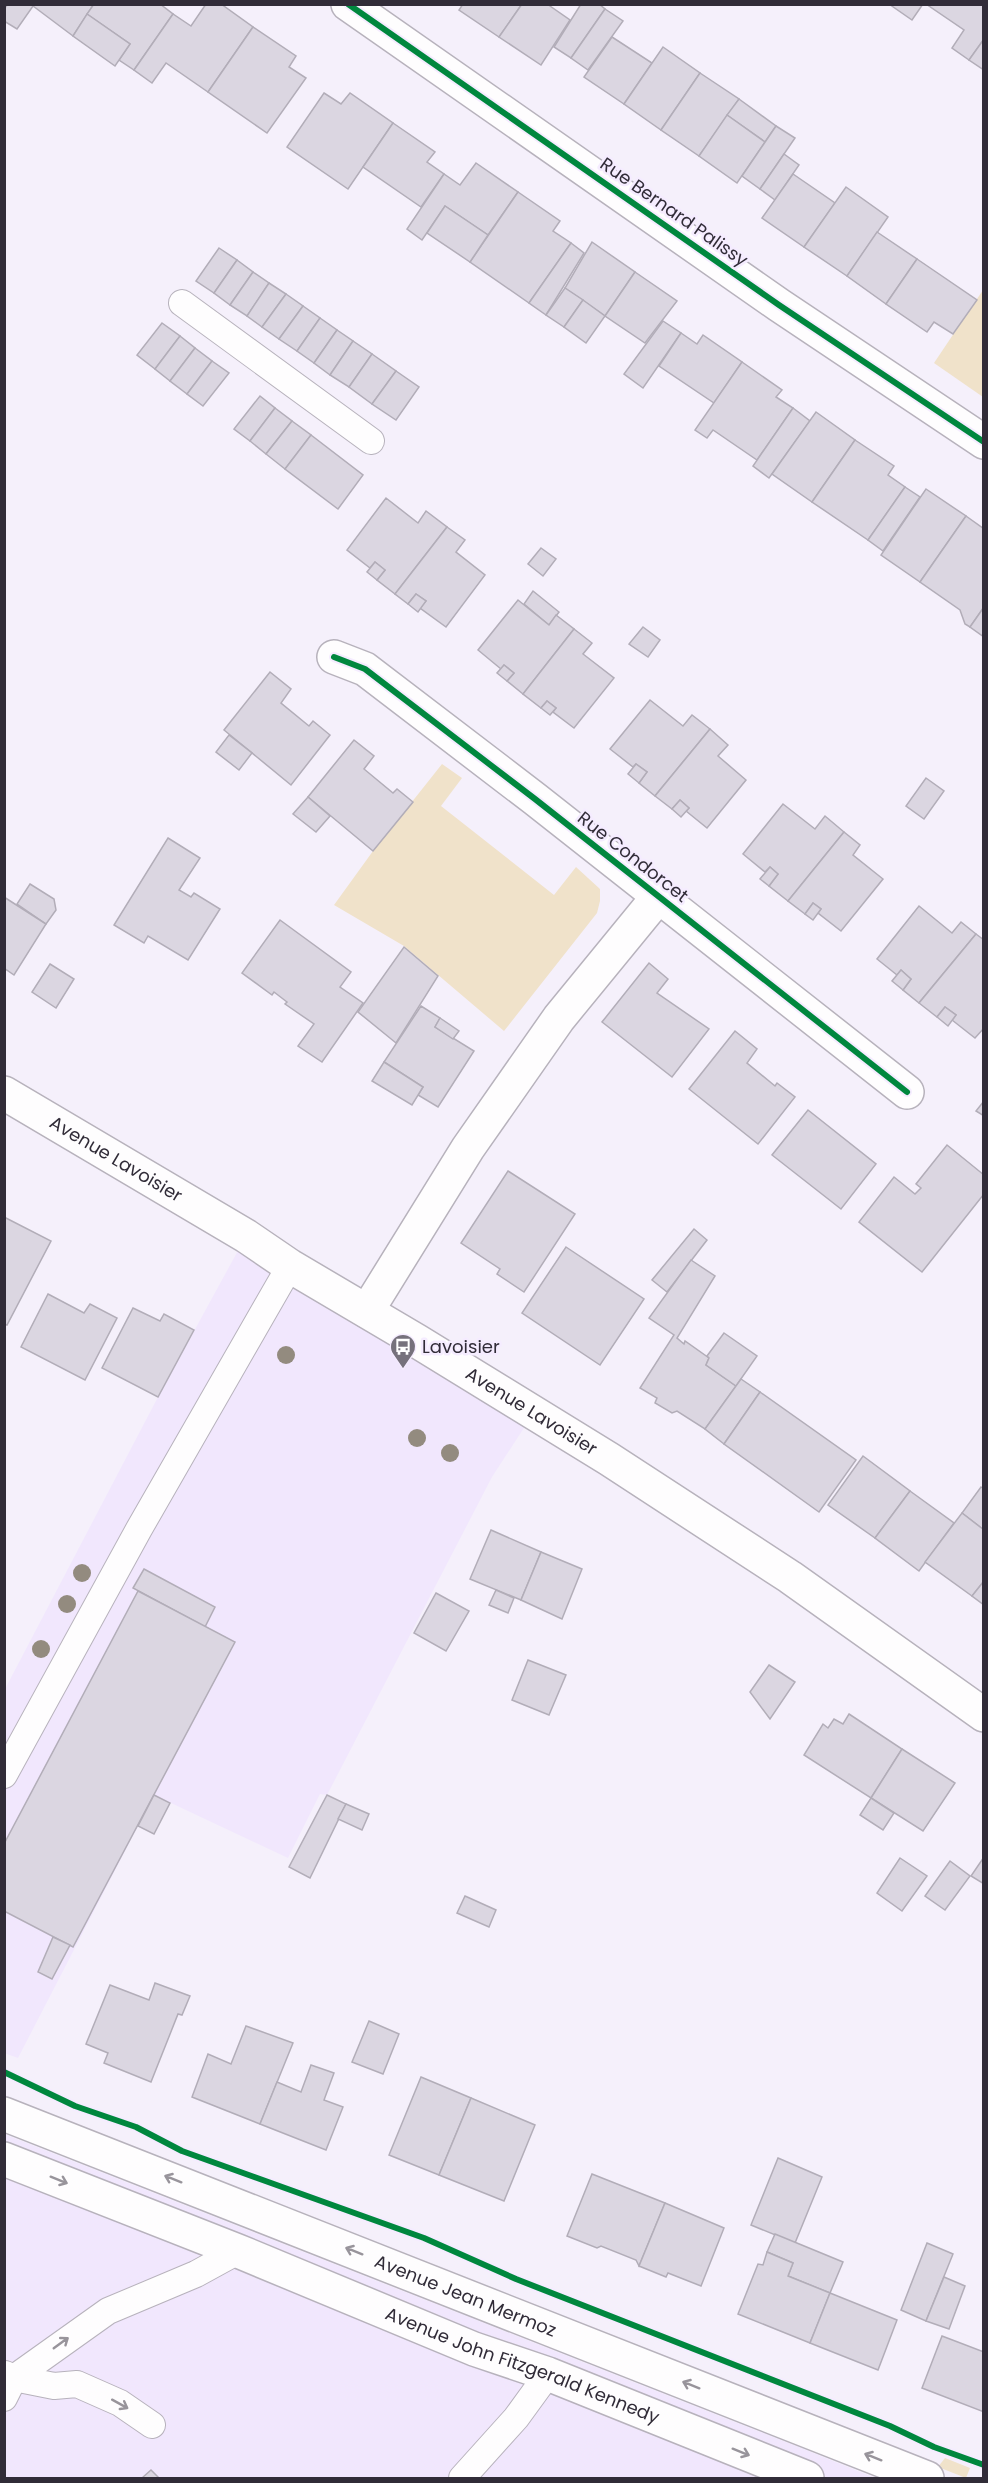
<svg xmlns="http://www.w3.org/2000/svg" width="988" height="2483" font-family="Poppins,sans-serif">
<rect width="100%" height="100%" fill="#f5f0fb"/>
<!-- built -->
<g fill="#f1e7fd">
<polygon points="246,1236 533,1414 492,1477 327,1795 320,1794 288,1858 154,1795 18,2058 4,2053 4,1691 158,1397"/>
<polygon points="4,2134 796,2446 875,2478 5,2478"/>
</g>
<!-- green -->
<g fill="#f0e2ca">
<polygon points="983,290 983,397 934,363"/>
<polygon points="442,764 462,778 441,806 554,895 576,867 600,889 600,901 597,913 504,1031 404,946 334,905 373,851"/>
<polygon points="945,2458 970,2468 966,2478 938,2467"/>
</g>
<!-- building -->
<g fill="#dbd6e1" stroke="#b2adb8" stroke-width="1.5">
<polygon points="8,4 94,4 73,36 33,6 17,29 4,21 4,9"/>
<polygon points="94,4 160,4 173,14 134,70 119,60 130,44 87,14"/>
<polygon points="206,4 221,4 253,27 208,92 166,63 152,83 134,70 173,14 191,26"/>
<polygon points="463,4 522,4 499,37 459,10"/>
<polygon points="522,4 547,4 570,20 541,65 499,37"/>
<polygon points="581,4 599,4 605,9 571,58 554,47"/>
<polygon points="889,4 923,4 912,20"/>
<polygon points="926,4 984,4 984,39 969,60 952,48 964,30"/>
<polygon points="605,9 623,21 588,70 571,58"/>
<polygon points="87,14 130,44 115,66 73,36"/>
<polygon points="253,27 296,56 289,67 306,78 267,133 208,92"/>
<polygon points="612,37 652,63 624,104 584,77"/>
<polygon points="984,39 984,70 969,60"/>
<polygon points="663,47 700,73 661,130 624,104"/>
<polygon points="700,73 739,99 699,156 661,130"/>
<polygon points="324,93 341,104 350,93 393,123 348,189 287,147"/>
<polygon points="739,99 776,126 765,142 727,115"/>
<polygon points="727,115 765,142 737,183 699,156"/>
<polygon points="393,123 435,152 427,162 444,174 421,207 363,167"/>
<polygon points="776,126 795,138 760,189 742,176"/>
<polygon points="784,154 799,165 775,200 760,189"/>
<polygon points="476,163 518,192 488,235 445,206 422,240 407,229 444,174 460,185"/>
<polygon points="793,174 835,203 804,247 762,218"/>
<polygon points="846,187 888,217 847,276 804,247"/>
<polygon points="518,192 560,221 553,231 571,243 529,303 470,262"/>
<polygon points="445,206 488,235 470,262 427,233"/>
<polygon points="877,232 917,259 886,304 847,276"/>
<polygon points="592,242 635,272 605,316 565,288"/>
<polygon points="571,243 584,253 546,315 529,303"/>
<polygon points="219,248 237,260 214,293 196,281"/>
<polygon points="917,259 977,300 953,334 934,322 927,332 886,304"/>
<polygon points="237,260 253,272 230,305 214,293"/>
<polygon points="253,272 269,283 247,316 230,305"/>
<polygon points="635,272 677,301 645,343 605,316"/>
<polygon points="269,283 286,294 262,327 247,316"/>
<polygon points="565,288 583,300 564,327 546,315"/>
<polygon points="286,294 303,306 279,339 262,327"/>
<polygon points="583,300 605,316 586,343 564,327"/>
<polygon points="303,306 320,318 297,351 279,339"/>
<polygon points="320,318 337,330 314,363 297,351"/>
<polygon points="663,321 681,333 643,388 624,374"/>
<polygon points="162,323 180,336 155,369 137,355"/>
<polygon points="337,330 353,341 330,375 314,363"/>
<polygon points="681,333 697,344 703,335 742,362 714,403 659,366"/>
<polygon points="180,336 195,348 170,381 155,369"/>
<polygon points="353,341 372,354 349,387 330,375"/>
<polygon points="195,348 212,361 187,394 170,381"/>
<polygon points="372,354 396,371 372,404 349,387"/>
<polygon points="212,361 229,373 203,406 187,394"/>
<polygon points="742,362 782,390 776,397 793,408 757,460 713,430 707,438 695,430"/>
<polygon points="396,371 419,387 396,420 372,404"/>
<polygon points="260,396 275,408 250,441 234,429"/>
<polygon points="275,408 292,421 266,454 250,441"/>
<polygon points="793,408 810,421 769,478 753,466"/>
<polygon points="816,412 855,440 812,502 772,474"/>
<polygon points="292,421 311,435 285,469 266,454"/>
<polygon points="311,435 363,475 338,509 285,469"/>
<polygon points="855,440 894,466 888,475 905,487 868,540 812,502"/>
<polygon points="905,487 920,497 883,551 868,540"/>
<polygon points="926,489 966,516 920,582 881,555"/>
<polygon points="386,498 418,523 426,511 447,527 395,594 377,580 385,570 375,562 370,568 347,550"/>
<polygon points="966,516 984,529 984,607 970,627 965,624 960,610 920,582"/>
<polygon points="447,527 465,540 456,552 485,575 446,627 420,608 426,601 416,594 408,604 395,594"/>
<polygon points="541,548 556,559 543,576 528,564"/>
<polygon points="375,562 385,570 377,580 367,572"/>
<polygon points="533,591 559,612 549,625 524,604"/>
<polygon points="416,594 426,601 418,612 408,604"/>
<polygon points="518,600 549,625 556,615 574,629 523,694 507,681 514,673 504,665 501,669 478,650"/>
<polygon points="984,607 984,637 970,627"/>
<polygon points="643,627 660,640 648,657 629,644"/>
<polygon points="574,629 592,643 583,654 614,678 574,728 553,712 556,708 547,701 541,708 523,694"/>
<polygon points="504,665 514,673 507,681 497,673"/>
<polygon points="270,672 291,689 281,703 309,726 313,721 330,735 291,785 224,730"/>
<polygon points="650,700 683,726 692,715 710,729 655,796 639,783 647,772 636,764 633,767 610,749"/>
<polygon points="547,701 556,708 550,715 541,708"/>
<polygon points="710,729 728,745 718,756 746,780 707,828 686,811 689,808 680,800 672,809 655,796"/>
<polygon points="229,735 252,753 239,770 216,752"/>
<polygon points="354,740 374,756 364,769 393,793 397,789 413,802 373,851 308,797"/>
<polygon points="636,764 647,772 639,783 628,774"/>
<polygon points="926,778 944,791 924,819 906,806"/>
<polygon points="308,797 330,816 316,832 293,814"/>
<polygon points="680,800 689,808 681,817 672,809"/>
<polygon points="783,804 815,829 825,816 844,832 788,901 769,886 778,874 770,867 765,872 743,854"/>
<polygon points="844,832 860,845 853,855 883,879 841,931 818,913 821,909 813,903 805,914 788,901"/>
<polygon points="168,838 200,858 179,890 191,897 194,893 220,909 188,960 148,936 144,943 114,925"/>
<polygon points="770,867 778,874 769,886 760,879"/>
<polygon points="30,884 54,899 56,910 46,924 17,904"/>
<polygon points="4,897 46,924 14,975 4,968"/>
<polygon points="813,903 821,909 813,920 805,914"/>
<polygon points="919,906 952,933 961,922 976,934 919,1003 903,990 911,979 901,970 897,975 877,959"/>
<polygon points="280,920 351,972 340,987 363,1003 322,1062 298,1046 314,1024 285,1004 287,1002 274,992 272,995 242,973"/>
<polygon points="976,934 984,940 984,1028 975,1038 952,1020 956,1015 945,1007 937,1017 919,1003"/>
<polygon points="404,947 438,976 396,1043 358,1012"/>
<polygon points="649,963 668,979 657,993 709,1029 672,1077 602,1022"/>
<polygon points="50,964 74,979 56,1008 32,992"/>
<polygon points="901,970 911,979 903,990 892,981"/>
<polygon points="421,1006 440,1018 435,1027 474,1051 438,1107 418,1095 423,1087 384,1062"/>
<polygon points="945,1007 956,1015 948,1026 937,1017"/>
<polygon points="440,1018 459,1031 453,1039 435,1027"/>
<polygon points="735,1031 757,1049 747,1063 775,1086 777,1083 795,1097 758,1144 689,1089"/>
<polygon points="384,1062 423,1087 412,1105 372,1081"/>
<polygon points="984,1101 984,1116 976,1111"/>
<polygon points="808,1110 876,1164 841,1209 772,1155"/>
<polygon points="947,1145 984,1175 984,1194 922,1272 859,1222 894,1177 915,1194 921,1188 916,1184"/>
<polygon points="508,1171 575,1214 524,1292 497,1274 500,1269 461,1243"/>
<polygon points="4,1217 51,1241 7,1325 4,1324"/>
<polygon points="694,1229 707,1240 667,1292 652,1280"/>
<polygon points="566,1247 644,1299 600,1365 522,1313"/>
<polygon points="691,1260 715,1276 677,1338 684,1344 685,1341 709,1358 706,1365 736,1386 705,1429 677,1411 672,1413 655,1403 657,1398 640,1388 674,1335 649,1318"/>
<polygon points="48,1294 84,1313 90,1304 117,1318 85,1380 21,1347"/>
<polygon points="133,1308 160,1321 164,1314 194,1330 158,1397 102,1368"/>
<polygon points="724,1333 757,1356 736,1386 706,1365 709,1358 707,1356"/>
<polygon points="741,1379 760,1392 724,1444 705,1429"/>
<polygon points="760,1392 856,1460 819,1512 724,1444"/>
<polygon points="863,1456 910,1491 875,1538 828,1505"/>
<polygon points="981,1487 984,1489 984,1530 962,1513"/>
<polygon points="910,1491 954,1523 919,1571 875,1538"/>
<polygon points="962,1513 984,1530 984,1581 972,1596 925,1562"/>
<polygon points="491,1530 541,1552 521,1600 470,1579"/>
<polygon points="541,1552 582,1569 562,1619 521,1600"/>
<polygon points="144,1569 215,1607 205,1627 133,1588"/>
<polygon points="984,1581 984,1605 972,1596"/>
<polygon points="496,1590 514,1598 508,1613 489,1605"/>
<polygon points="138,1591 235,1642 73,1947 4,1911 4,1844"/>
<polygon points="436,1593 469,1611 446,1651 414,1633"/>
<polygon points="528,1660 566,1675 549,1715 512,1700"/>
<polygon points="769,1665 795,1682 770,1719 750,1692"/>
<polygon points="849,1714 902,1749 871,1798 804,1755 823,1724 828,1728 834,1719 843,1724"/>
<polygon points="902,1749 955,1783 923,1831 871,1798"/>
<polygon points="154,1795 170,1803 154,1834 138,1826"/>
<polygon points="327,1795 346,1804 310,1878 289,1867"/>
<polygon points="871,1798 894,1813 883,1830 860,1815"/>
<polygon points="346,1804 369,1814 362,1830 338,1819"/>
<polygon points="984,1857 984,1884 971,1876"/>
<polygon points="900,1858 927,1876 902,1911 877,1893"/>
<polygon points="950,1861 970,1876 945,1910 925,1896"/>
<polygon points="465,1896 496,1910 489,1927 457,1913"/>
<polygon points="53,1937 70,1945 52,1979 38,1972"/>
<polygon points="155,1983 190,1996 182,2015 178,2014 151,2082 104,2063 108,2053 86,2044 110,1985 149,2000"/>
<polygon points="369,2021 399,2034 383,2074 352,2062"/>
<polygon points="246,2026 293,2043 260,2124 192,2097 208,2054 231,2064"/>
<polygon points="311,2065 334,2073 324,2100 343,2107 326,2150 260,2124 277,2082 301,2092"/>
<polygon points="421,2077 471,2098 439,2175 389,2155"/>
<polygon points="471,2098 535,2125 504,2201 439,2175"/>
<polygon points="778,2158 822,2177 795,2243 751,2225"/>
<polygon points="592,2174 665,2203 639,2266 636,2260 601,2246 597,2248 567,2236"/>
<polygon points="665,2203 724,2228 701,2286 668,2273 666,2277 639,2266"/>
<polygon points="775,2234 843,2262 830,2293 788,2276 793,2263 767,2252"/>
<polygon points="927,2243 953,2254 926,2321 901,2310"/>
<polygon points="767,2252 793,2263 788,2276 830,2293 810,2343 738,2314 758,2264 763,2265"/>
<polygon points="944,2277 965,2286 949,2329 926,2321"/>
<polygon points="830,2293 897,2320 878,2370 810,2343"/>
<polygon points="942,2336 984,2352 984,2412 922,2388"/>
<polygon points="151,2470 159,2478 142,2478"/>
</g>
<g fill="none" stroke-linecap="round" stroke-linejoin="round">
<defs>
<g id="service">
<polyline points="182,303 371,441"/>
<polyline points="4,1775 139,1529 290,1266"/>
<polyline points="5,2374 14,2378 54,2386 77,2384 120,2403 152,2425"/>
<polyline points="4,2398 14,2378 108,2311 196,2274 238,2251"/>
<polyline points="462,2478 516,2418 548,2374"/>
</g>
<g id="minor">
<polyline points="348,4 779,305 984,442"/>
<polyline points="334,657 365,669 535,799 907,1092"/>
<polyline points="367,1311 468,1148 559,1018 658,897"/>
</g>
<g id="secondary">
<path id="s1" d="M4 1093 246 1236 290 1266 417 1341 609 1459 790 1577 984 1715"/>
<path id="s2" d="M4 2114 927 2478"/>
<path id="s3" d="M4 2159 238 2251 474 2349 548 2374 807 2478"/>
</g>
</defs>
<!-- service casing -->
<use href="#service" stroke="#b7b2bc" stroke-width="28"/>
<!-- minor casing -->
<use href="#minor" stroke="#b7b2bc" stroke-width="36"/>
<!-- secondary casing -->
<use href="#secondary" stroke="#b7b2bc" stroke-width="36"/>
<!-- service -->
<use href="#service" stroke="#fefdfe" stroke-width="26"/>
<!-- minor -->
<use href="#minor" stroke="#fefdfe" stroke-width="33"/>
<!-- secondary -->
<use href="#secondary" stroke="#fefdfe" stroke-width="33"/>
<defs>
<g id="cycleway">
<polyline points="348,4 779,305 984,442"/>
<polyline points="334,657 365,669 535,799 907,1092"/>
<polyline points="4,2072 75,2106 136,2127 182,2151 424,2238 516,2279 890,2426 934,2447 984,2465"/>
</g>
</defs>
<!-- cycleway casing -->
<use href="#cycleway" stroke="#f5ecff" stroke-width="10"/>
<!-- cycleway -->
<use href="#cycleway" stroke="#00873e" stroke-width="6"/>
</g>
<!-- trees -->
<g fill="#938b7f">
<circle cx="286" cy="1355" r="9"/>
<circle cx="417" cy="1438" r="9"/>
<circle cx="450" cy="1453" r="9"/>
<circle cx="82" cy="1573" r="9"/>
<circle cx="67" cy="1604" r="9"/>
<circle cx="41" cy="1649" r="9"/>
</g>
<!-- one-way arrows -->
<defs><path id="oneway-shaft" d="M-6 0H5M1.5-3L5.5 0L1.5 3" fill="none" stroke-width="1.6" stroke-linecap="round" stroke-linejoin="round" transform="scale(1.5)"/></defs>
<g stroke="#98949b">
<use href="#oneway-shaft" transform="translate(173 2179) rotate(-158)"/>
<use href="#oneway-shaft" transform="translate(59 2180) rotate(22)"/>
<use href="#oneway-shaft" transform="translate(354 2251) rotate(-158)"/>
<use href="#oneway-shaft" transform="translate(61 2343) rotate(-36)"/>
<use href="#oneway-shaft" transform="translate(691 2385) rotate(-158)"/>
<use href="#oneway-shaft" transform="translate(120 2404) rotate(29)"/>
<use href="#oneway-shaft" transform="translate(741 2452) rotate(22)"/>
<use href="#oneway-shaft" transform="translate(873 2457) rotate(-158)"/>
</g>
<!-- icons -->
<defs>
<symbol id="bus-pin" viewBox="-11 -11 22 30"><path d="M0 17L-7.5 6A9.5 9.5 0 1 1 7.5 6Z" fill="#76717c" stroke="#f5ecff"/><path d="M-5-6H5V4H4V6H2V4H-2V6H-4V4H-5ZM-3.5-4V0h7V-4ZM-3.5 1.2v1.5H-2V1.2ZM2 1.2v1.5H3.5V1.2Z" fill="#fff"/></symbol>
</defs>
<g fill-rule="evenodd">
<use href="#bus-pin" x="388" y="1332" width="30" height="40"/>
</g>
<g text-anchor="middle" stroke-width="5" stroke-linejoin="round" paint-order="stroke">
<!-- street labels -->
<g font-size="18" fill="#312c38" stroke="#f5ecff">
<text transform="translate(674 212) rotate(35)" y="6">Rue Bernard Palissy</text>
<text transform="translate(633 857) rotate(38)" y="6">Rue Condorcet</text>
<text dy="6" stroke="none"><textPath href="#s1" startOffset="130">Avenue Lavoisier</textPath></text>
<text dy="6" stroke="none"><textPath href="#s1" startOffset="616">Avenue Lavoisier</textPath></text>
<text dy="6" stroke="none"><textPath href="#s2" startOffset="496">Avenue Jean Mermoz</textPath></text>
<text dy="6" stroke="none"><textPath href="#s3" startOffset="558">Avenue John Fitzgerald Kennedy</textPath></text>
</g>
<!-- poi labels -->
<g font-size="18" fill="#312c38" stroke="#f5ecff" text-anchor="start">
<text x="422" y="1353">Lavoisier</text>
</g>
</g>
<!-- border -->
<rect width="988" height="2483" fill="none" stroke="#312c38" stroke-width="12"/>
</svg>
